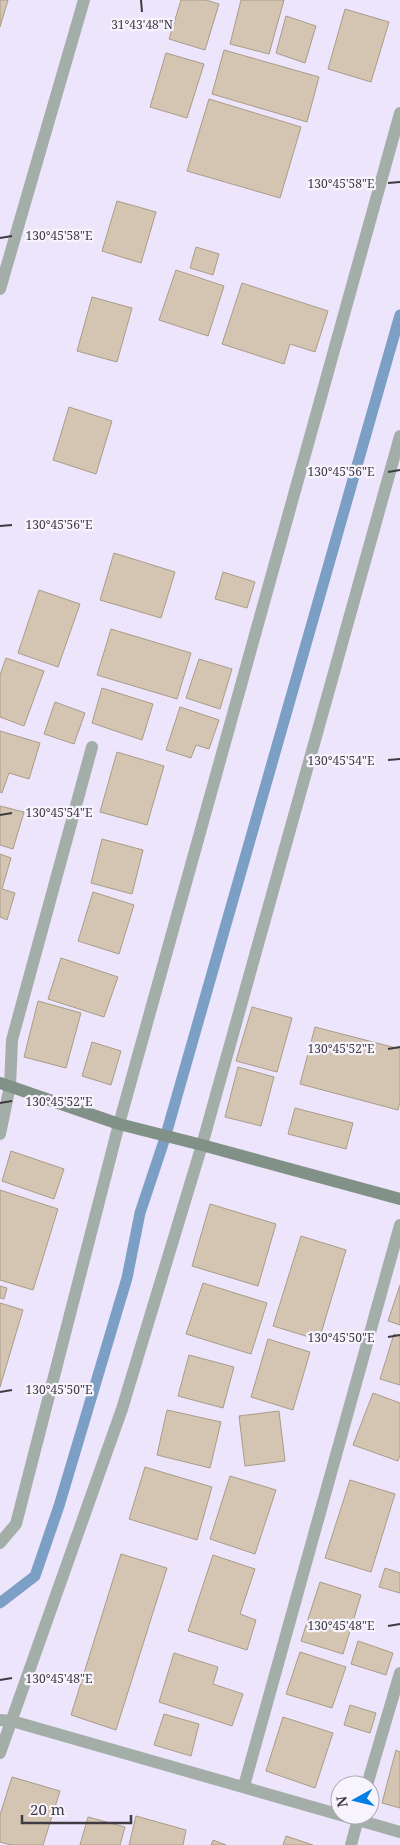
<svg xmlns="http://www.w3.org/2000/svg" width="400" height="1845" font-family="'Noto Serif',serif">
<rect width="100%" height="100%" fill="#ede5fb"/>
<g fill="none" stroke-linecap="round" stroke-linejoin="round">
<!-- stream -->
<polyline stroke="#7c9fc6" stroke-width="11" points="0,1603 35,1576 59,1506 127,1278 140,1213 165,1138 400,315"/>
</g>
<!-- building -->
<g fill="#d4c5b2" stroke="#aa9c89">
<polygon points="0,0 8,0 0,27"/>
<polygon points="181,0 206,0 219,4 205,50 169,39"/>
<polygon points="241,0 284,0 269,54 230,44"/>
<polygon points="345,9 389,22 371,82 328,69"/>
<polygon points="286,16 316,26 305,63 276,53"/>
<polygon points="224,50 319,77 307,122 212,94"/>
<polygon points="166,53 204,64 187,118 150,107"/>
<polygon points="209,99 301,127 280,198 187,171"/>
<polygon points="117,201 156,212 141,263 102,251"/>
<polygon points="196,247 219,254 213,275 190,268"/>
<polygon points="176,270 224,286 208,336 159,320"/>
<polygon points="242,283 328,311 315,352 290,344 284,364 222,344"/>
<polygon points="92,297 132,308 117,362 77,351"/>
<polygon points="69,407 112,421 96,474 53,460"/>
<polygon points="114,553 175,572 161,618 100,600"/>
<polygon points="223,572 255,582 247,608 215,599"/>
<polygon points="39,590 80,604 58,667 18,653"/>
<polygon points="111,629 191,653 177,699 97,675"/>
<polygon points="6,658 44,671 24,726 0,717 0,675"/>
<polygon points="199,659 232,669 220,709 186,698"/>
<polygon points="102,688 153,704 142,740 92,723"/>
<polygon points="55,702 85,713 74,744 44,734"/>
<polygon points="180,707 219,720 209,749 196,745 191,758 166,750"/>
<polygon points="0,731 40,743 29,779 9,773 2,793 0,792"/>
<polygon points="117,752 164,766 147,825 100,812"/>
<polygon points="0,806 24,812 13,849 0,845"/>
<polygon points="102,839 143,850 132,894 91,883"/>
<polygon points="0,854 11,858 2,889 15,893 7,920 0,917"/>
<polygon points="93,892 134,905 119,954 78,941"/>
<polygon points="61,958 118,977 104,1017 48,999"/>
<polygon points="38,1001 81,1013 66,1068 24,1057"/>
<polygon points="252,1007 292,1018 277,1072 236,1061"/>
<polygon points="315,1027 400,1049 400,1102 398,1110 300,1084"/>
<polygon points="92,1042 121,1051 111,1085 82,1076"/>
<polygon points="238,1067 274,1077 261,1126 225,1117"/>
<polygon points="295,1108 353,1123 346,1149 288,1134"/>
<polygon points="11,1151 64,1169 54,1199 2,1181"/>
<polygon points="0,1190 58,1209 33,1290 0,1280"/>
<polygon points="210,1204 276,1224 258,1286 192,1266"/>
<polygon points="301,1236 346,1250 319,1340 273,1326"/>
<polygon points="203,1283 267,1303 251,1354 186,1334"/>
<polygon points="400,1285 400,1325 388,1321"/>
<polygon points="0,1286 7,1288 4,1299 0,1298"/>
<polygon points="0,1303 23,1310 0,1387"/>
<polygon points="394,1334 400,1336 400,1385 380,1379"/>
<polygon points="268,1339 310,1352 293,1410 251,1397"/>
<polygon points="189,1355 234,1367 223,1408 178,1396"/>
<polygon points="373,1393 400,1403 400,1455 398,1461 353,1445"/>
<polygon points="167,1410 221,1422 210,1468 157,1455"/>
<polygon points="279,1411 285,1461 245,1466 239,1416"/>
<polygon points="145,1467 212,1487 197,1540 129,1519"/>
<polygon points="230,1476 276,1490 255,1554 210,1539"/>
<polygon points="350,1480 395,1494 371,1572 325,1558"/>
<polygon points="121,1554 167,1568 116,1730 71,1715"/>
<polygon points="213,1555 255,1569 240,1614 256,1620 247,1650 188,1631"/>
<polygon points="385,1568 400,1573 400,1593 379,1587"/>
<polygon points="320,1582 361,1595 343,1654 301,1641"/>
<polygon points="358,1641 393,1653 386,1675 351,1664"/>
<polygon points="300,1652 346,1667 332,1708 286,1694"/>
<polygon points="174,1653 218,1667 213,1684 243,1694 232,1726 159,1702"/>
<polygon points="350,1705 376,1713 370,1733 344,1725"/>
<polygon points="164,1714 199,1724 191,1756 154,1745"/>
<polygon points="283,1717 333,1733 315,1788 266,1771"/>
<polygon points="396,1750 400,1752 400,1808 382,1803"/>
<polygon points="12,1777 60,1791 43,1845 11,1845 0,1842 0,1815"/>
<polygon points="136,1816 186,1830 183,1845 129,1845"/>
<polygon points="88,1817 125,1827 120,1845 80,1845"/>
<polygon points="286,1836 313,1845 283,1845"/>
<polygon points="213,1840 226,1845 211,1845"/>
</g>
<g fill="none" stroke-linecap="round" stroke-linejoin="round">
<!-- street -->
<g stroke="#a4aea8" stroke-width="12">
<polyline points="0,289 84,0"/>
<polyline points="0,1134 10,1086 12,1040 92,747"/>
<polyline points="0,1543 16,1524 119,1124 400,113"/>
<polyline points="0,1720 12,1721 400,1832"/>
<polyline points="0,1753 122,1409 202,1145 400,436"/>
<polyline points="367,1785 400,1673"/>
<polyline points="244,1786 400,1225"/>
<polyline points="351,1845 359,1815"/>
</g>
<!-- secondary -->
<polyline stroke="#829188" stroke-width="12" points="0,1083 119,1124 202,1145 400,1199"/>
</g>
<!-- ticks -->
<path fill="none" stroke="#3e3b43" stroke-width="2" d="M141 0 142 12M388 183 400 182M0 238 12 236M388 472 400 470M0 526 12 525M388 760 400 759M0 815 12 813M388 1049 400 1047M0 1103 12 1101M388 1337 400 1335M0 1392 12 1390M388 1626 400 1624M0 1680 12 1678"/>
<g font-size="12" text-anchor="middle" fill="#3e3b43" stroke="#f8f4fd" stroke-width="4.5" stroke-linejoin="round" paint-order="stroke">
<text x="142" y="29">31°43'48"N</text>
<text x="341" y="188">130°45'58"E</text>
<text x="59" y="240">130°45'58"E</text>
<text x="341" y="476">130°45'56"E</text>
<text x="59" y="529">130°45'56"E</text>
<text x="341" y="765">130°45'54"E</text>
<text x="59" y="817">130°45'54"E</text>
<text x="341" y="1053">130°45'52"E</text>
<text x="59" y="1106">130°45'52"E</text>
<text x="341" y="1342">130°45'50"E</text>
<text x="59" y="1394">130°45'50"E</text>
<text x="341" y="1630">130°45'48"E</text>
<text x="59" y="1683">130°45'48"E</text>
</g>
<!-- north arrow -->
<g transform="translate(355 1800) rotate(262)"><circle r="24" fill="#f8f4fd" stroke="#aeaab3"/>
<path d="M0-4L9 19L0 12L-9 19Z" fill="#027fe5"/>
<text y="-8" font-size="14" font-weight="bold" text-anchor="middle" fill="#3e3b43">N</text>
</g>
<!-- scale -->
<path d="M22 1815v8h109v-8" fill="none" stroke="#3e3b43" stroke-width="2.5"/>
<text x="30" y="1815" font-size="15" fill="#3e3b43" stroke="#f8f4fd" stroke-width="4" paint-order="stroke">20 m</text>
</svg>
